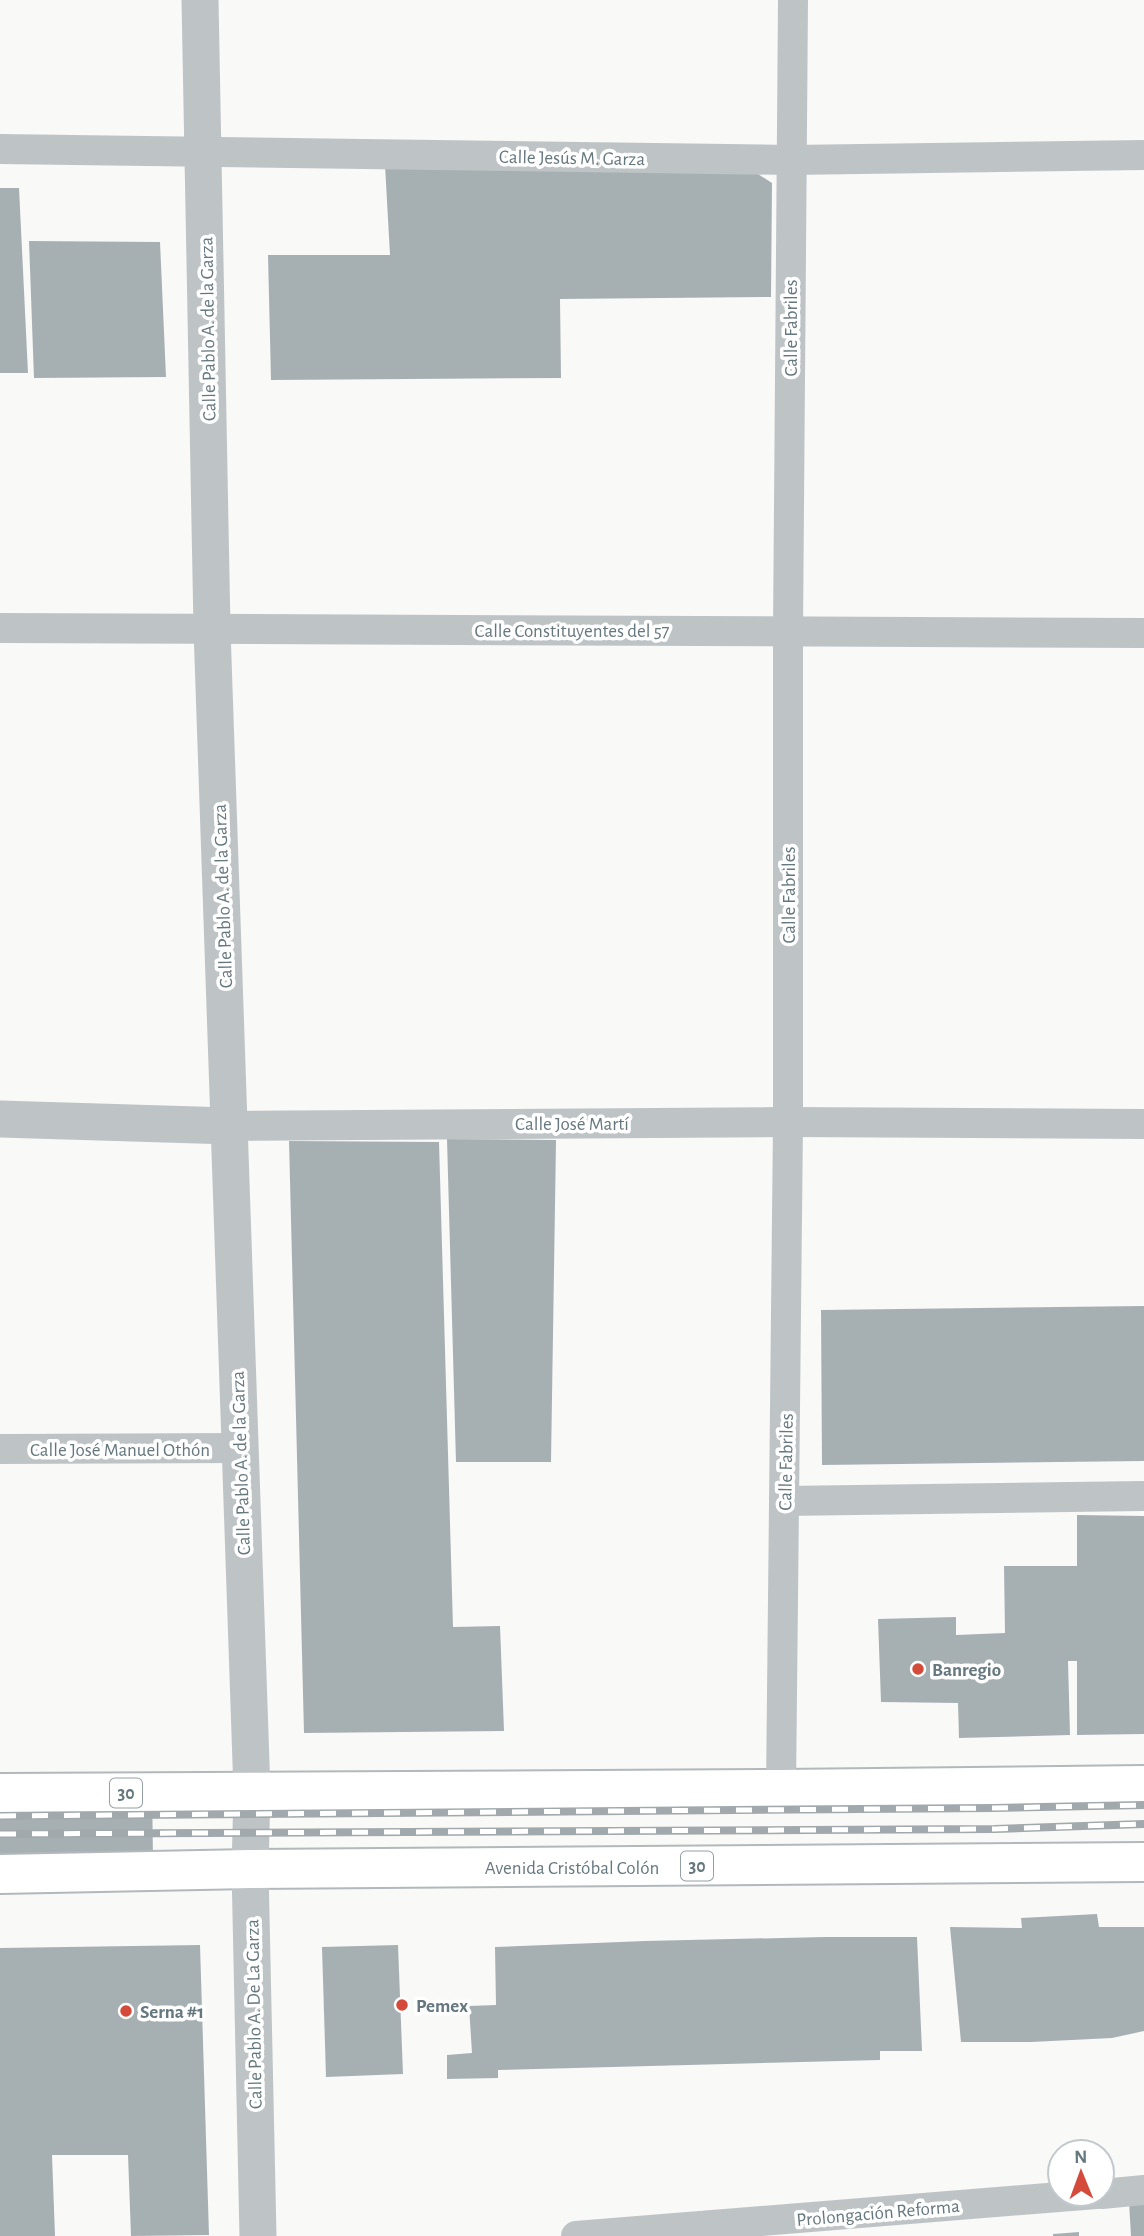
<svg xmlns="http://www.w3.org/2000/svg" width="1144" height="2236" font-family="'Alegreya Sans',sans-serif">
<rect width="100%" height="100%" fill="#f9f9f7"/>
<!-- building -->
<g fill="#a6b0b3">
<polygon points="385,165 747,167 772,183 771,297 560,299 561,378 271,380 268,255 390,255"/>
<polygon points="0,188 19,188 28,373 0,373"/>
<polygon points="29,241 160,242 166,377 34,378"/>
<polygon points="447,1139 556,1140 551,1462 456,1462"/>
<polygon points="289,1141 439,1142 453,1627 500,1626 504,1731 304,1733"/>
<polygon points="1144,1306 1144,1461 822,1465 821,1310"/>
<polygon points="1077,1515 1144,1516 1144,1734 1077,1735 1077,1661 1068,1661 1070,1735 959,1738 958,1703 881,1702 878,1619 956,1617 956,1635 1005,1633 1004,1566 1077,1566"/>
<polygon points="152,1786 153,1860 0,1861 0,1787"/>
<polygon points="1097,1914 1099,1927 1144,1927 1144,2031 1112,2038 1031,2042 961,2042 950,1927 1022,1928 1021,1918"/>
<polygon points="825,1937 917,1937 922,2051 880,2051 880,2060 498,2070 498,2078 447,2079 447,2055 472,2053 469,2006 496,2005 495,1947 645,1941"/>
<polygon points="200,1945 209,2235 131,2236 128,2155 52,2155 55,2236 0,2236 0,1948"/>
<polygon points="398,1945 403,2074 326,2077 322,1947"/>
<polygon points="1144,2200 1144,2236 1131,2236 1129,2202"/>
<polygon points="1079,2232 1079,2236 1053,2236 1053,2234"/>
</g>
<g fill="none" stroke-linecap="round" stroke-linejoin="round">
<defs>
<g id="primary">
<polyline points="0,1793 781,1789 1144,1785"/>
<polyline points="0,1874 250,1869 1144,1862"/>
</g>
</defs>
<!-- primary casing -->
<use href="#primary" stroke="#b2b8bb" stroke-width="42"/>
<!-- minor -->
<g stroke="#bec4c6" stroke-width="30">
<polyline points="0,149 791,160 1144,155"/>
<polyline points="0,628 1144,633"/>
<polyline points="230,1126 788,1122 1144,1124"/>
<polyline points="0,1449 239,1448"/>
<polyline points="784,1501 1144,1496"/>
<polyline points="781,1789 788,1122 788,631 793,0"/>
<polyline points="1102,2194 1144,2190"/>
<polyline points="576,2236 1096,2194"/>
</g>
<!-- tertiary -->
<g stroke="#bec4c6" stroke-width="37">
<polyline points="200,0 212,629 252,1792 250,1869 258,2236"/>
<polyline points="0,1119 230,1126"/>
</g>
<!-- primary -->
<use href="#primary" stroke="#fff" stroke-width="38"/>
<defs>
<g id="rail">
<polyline points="0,1816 994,1808 1144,1805"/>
<polyline points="0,1834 994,1829 1144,1824"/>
</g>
</defs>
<!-- rail casing -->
<use href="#rail" stroke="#a1a9ac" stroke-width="8"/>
<!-- rail -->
<use href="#rail" stroke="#fff" stroke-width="5" stroke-dasharray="16" stroke-linecap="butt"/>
</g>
<!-- markers -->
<g fill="#d44b3c" stroke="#fff" stroke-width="2.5">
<circle cx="918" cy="1669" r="7"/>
<circle cx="402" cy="2005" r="7"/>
<circle cx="126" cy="2011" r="7"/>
</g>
<g text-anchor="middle" stroke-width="7" stroke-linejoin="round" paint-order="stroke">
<!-- shield labels -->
<g fill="#fff" stroke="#94a0a5" stroke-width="2">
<rect x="110" y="1778.5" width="32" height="29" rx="5"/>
<rect x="681" y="1851.5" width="32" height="29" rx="5"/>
</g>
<g font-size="18" font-weight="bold" fill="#66787f">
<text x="126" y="1799">30</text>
<text x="697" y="1872">30</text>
</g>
<!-- street labels -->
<g font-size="19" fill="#66787f" stroke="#fff">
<text transform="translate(572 157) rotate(1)" y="7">Calle Jesús M. Garza</text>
<text transform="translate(790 328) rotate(-90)" y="7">Calle Fabriles</text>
<text transform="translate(207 329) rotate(-91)" y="7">Calle Pablo A. de la Garza</text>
<text x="572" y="637">Calle Constituyentes del 57</text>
<text transform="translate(788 895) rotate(-90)" y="7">Calle Fabriles</text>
<text transform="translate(222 896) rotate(-92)" y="7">Calle Pablo A. de la Garza</text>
<text x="572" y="1130">Calle José Martí</text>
<text x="120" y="1456">Calle José Manuel Othón</text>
<text transform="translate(785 1462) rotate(-89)" y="7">Calle Fabriles</text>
<text transform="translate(240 1463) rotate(-92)" y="7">Calle Pablo A. de la Garza</text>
<text x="572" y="1874">Avenida Cristóbal Colón</text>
<text transform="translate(253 2014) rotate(-91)" y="7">Calle Pablo A. De La Garza</text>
<text transform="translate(878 2212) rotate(-5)" y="7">Prolongación Reforma</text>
</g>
<!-- poi labels -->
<g font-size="19" font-weight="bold" fill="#66787f" stroke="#fff" text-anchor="start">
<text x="932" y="1676">Banregio</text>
<text x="416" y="2012">Pemex</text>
<text x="140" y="2018">Serna #1</text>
</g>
</g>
<!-- north arrow -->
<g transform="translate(1081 2173) rotate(359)"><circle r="33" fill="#ffffff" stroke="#c2c9cc" stroke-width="2"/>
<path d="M0-5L12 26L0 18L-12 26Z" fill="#d44b3c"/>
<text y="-10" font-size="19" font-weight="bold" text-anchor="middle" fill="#66787f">N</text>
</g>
</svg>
